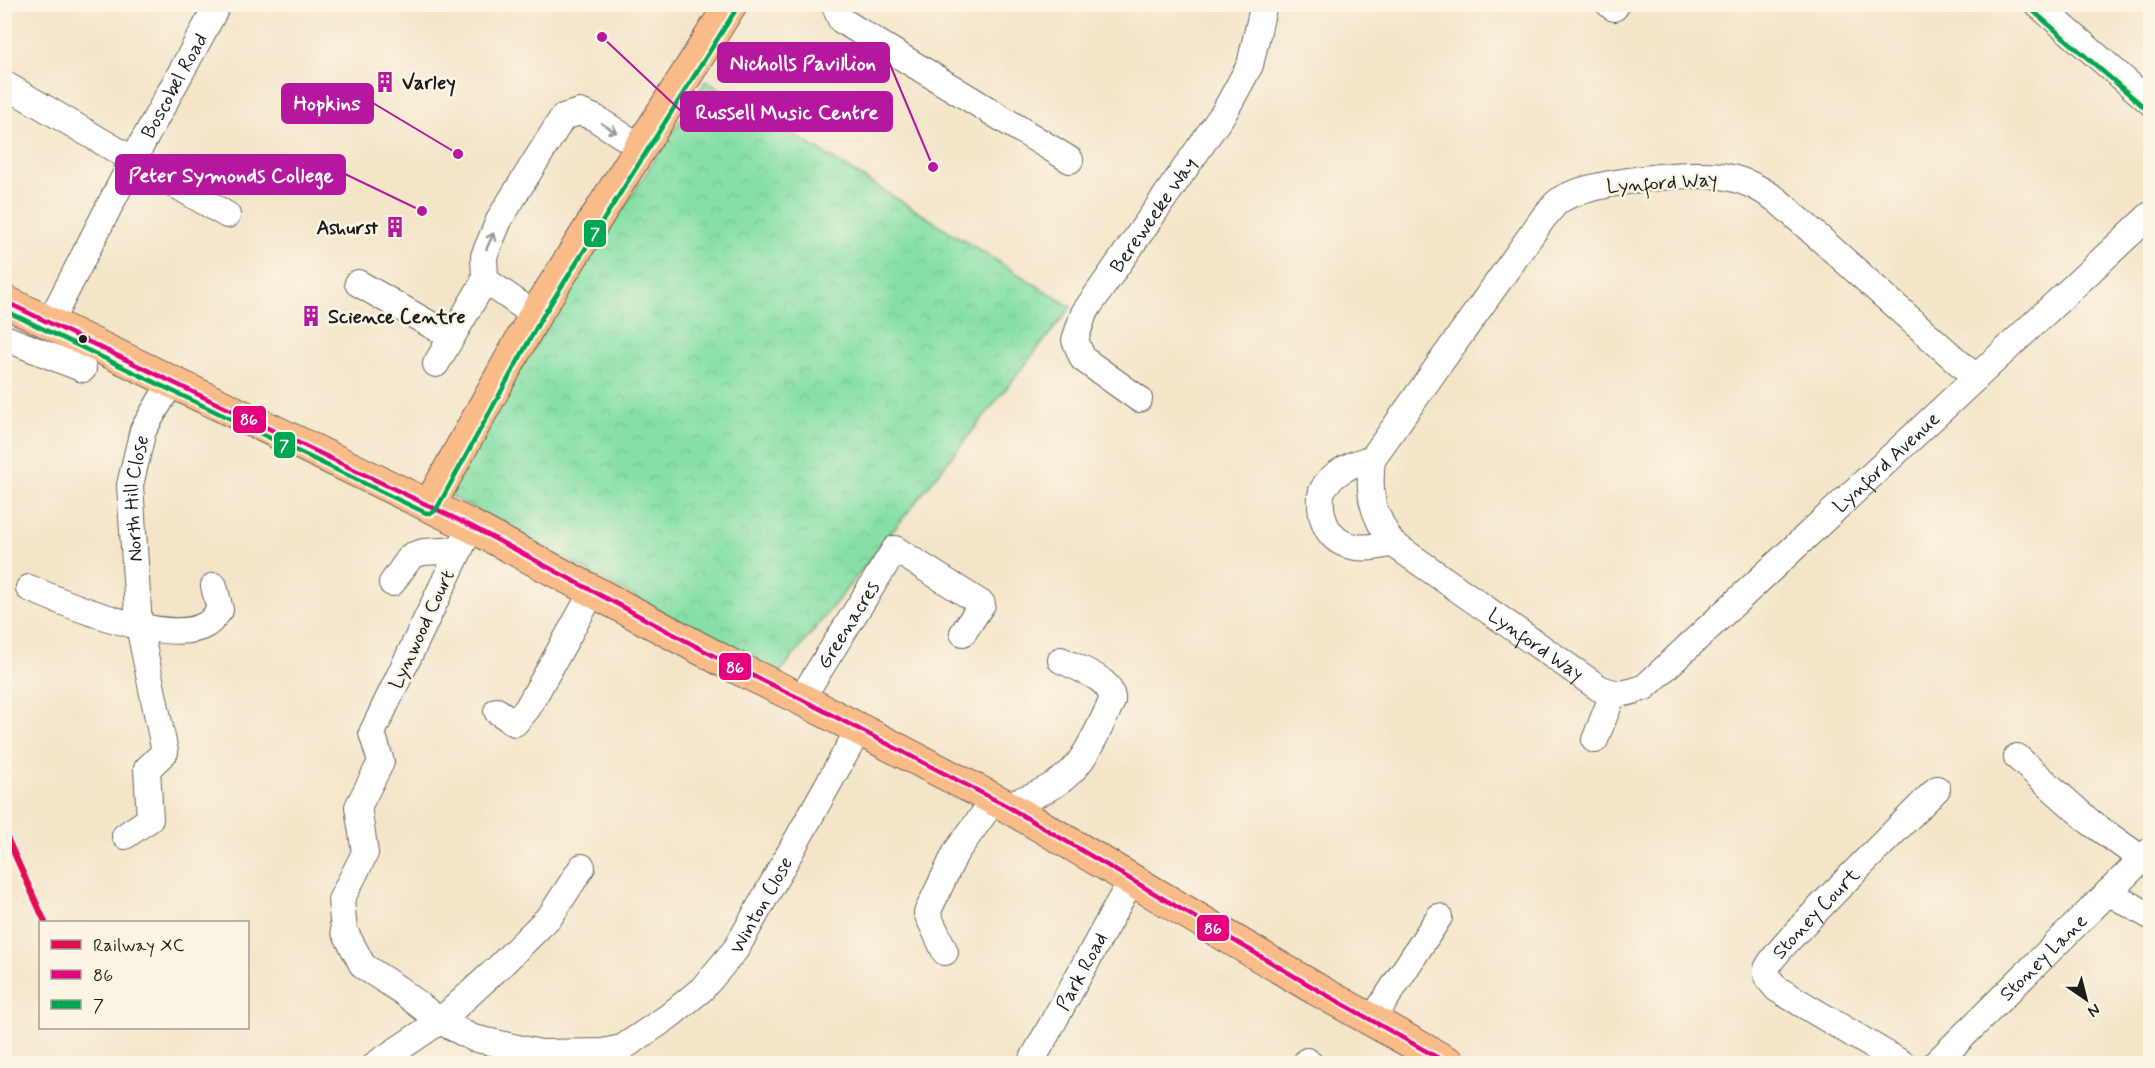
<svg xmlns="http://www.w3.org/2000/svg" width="2155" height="1068" font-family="Mynerve,sans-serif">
<defs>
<pattern id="park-crowns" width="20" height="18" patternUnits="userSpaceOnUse" patternTransform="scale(1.5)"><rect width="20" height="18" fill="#86e0a6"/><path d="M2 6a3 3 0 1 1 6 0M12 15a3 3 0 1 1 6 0" fill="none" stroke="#73c08e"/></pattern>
</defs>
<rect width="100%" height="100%" fill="#fcf5e5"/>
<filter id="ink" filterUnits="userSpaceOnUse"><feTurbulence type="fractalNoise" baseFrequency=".0167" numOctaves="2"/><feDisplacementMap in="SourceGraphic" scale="12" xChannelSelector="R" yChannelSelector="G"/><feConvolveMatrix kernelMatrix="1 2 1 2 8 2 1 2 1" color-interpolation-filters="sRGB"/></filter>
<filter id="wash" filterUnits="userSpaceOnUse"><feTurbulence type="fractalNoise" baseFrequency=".008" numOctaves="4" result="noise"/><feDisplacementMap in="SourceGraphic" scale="24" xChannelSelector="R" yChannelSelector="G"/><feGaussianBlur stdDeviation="1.35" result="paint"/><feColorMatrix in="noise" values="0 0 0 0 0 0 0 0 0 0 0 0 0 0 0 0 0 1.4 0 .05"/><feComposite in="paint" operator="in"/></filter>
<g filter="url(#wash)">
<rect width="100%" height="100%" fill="#f4e5c9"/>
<!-- park -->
<polygon fill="url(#park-crowns)" stroke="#517e61" stroke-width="1.5" points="706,80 1071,307 778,675 441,491"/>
</g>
<g filter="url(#ink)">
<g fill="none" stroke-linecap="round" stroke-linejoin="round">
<defs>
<g id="minor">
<polyline points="834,4 841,20 1070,160"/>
<polyline points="1609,4 1614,8 1617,4"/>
<polyline points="2037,4 2150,102"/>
<polyline points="4,84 227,215"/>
<polyline points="358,283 452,337"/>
<polyline points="535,315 485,280 484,256 500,218 563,117 580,112 595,118 640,147"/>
<path id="s1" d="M50 322 133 160 216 8 210 4"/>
<polyline points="5,338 83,369"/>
<polyline points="436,364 485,280"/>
<path id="s2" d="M1976 378 1777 200C1761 189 1747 181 1727 177 1696 170 1586 182 1560 200 1554 204 1549 212 1544 217L1372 459C1368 496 1372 512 1392 543L1599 688C1617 696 1627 694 1645 687L2150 215"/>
<path id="s3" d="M1139 399 1083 359 1075 340 1084 313 1225 111 1250 65 1264 4"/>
<path d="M1372 459C1355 462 1330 473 1322 491 1320 497 1321 508 1322 514 1330 550 1361 552 1392 543"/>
<path id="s4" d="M471 526 372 733 381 762 358 807 365 853 341 900 344 930 363 966 400 990 440 1021 473 1038 540 1053 603 1052 622 1048 668 1017 702 989 736 949 859 729"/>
<polyline points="392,583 411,556 423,552 459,550"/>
<path d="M29 588C66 604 171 648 207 624 212 621 216 614 220 610L214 586"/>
<path id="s5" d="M801 699 895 549 982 604 963 633"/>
<polyline points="497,711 515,723 527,709 593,591"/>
<polyline points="1595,740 1613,694"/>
<polyline points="2017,757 2090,822 2142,859"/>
<path d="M1005 805C1030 799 1062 785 1078 764 1092 746 1102 722 1112 701 1113 678 1078 669 1061 660"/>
<path id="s6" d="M125 836 150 819 147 769 165 752 139 626 130 485 143 430 172 381"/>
<polyline points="2108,892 2150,916"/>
<polyline points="945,952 927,913 956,852 994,800"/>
<polyline points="1372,1020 1439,917"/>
<polyline points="1307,1061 1310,1064"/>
<polyline points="376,1064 440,1021 499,967 551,915 582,867"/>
<path id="s7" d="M1030 1064 1132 879"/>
<path id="s8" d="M1903 1064 1777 989C1771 982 1766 977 1767 969 1770 953 1915 812 1937 789"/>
<path id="s9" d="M1935 1064 2150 851"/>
</g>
<g id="major">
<polyline points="4,301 471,526 731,665 801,699 1005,805 1316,989 1450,1064"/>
<polyline points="429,506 535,315 731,4"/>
</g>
</defs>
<!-- minor casing -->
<use href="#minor" stroke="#686259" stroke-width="28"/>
<!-- major casing -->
<use href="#major" stroke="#686259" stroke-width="34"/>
<!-- minor -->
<use href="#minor" stroke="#fff" stroke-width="26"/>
<!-- major -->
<use href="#major" stroke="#f9bc89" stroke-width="32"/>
<defs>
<polyline id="bus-1" points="4,301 471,526 731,665 801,699 1005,805 1316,989 1449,1064"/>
<g id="bus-2">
<polyline points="2032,10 2145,108"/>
<polyline points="4,310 426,513 432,513 436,510 541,319 737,8"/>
</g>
</defs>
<!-- bus-1 casing -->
<use href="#bus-1" stroke="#fcf5e5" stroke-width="9"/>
<!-- bus-2 casing -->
<use href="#bus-2" stroke="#fcf5e5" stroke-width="9"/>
<!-- bus-1 -->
<use href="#bus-1" stroke="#e5007d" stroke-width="4.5"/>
<!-- bus-2 -->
<use href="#bus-2" stroke="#00a651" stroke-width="4.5"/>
<defs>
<polyline id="rail-1" points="4,831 45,922"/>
</defs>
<!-- rail-1 casing -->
<use href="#rail-1" stroke="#fcf5e5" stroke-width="10"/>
<!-- rail-1 -->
<use href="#rail-1" stroke="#df0d52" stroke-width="6"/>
</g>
<!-- one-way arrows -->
<defs><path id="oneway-shaft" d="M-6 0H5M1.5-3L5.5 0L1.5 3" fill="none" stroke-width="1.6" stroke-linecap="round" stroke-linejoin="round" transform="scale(1.5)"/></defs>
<g stroke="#999">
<use href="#oneway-shaft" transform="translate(609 128) rotate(32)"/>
<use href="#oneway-shaft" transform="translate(490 241) rotate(-66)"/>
</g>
</g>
<!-- icons -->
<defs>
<symbol id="building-bare" viewBox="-9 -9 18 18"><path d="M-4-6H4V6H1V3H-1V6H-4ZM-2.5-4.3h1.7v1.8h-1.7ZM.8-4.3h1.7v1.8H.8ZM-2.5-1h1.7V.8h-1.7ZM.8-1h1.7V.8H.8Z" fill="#b5179e" stroke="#fcf5e5" stroke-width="2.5" paint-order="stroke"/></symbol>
</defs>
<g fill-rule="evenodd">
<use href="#building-bare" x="370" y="67" width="30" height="30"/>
<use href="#building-bare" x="380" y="212" width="30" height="30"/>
<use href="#building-bare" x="296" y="301" width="30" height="30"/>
</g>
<!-- markers -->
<circle fill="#1c1c1c" stroke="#fcf5e5" stroke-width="2" cx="83" cy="339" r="5"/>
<g text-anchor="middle" stroke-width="5" stroke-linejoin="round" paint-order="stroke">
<!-- poi labels -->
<g font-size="20" font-weight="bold" fill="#1c1c1c" stroke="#fcf5e5" text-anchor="start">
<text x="402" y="89">Varley</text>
<text x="378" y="234" text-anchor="end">Ashurst</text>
<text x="328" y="323">Science Centre</text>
</g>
<!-- street labels -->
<g font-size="20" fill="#1c1c1c" stroke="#fcf5e5">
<text dy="7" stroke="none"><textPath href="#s1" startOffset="267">Boscobel Road</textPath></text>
<text transform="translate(1662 182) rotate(-4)" y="7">Lynford Way</text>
<text dy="7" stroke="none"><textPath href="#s3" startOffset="238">Bereweeke Way</textPath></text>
<text dy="7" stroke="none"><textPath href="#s2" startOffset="1532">Lynford Avenue</textPath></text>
<text dy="7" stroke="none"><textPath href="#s6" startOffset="362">North Hill Close</textPath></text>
<text dy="7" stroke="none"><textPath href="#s5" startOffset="88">Greenacres</textPath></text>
<text transform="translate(421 629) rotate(-65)" y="7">Lynwood Court</text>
<text dy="7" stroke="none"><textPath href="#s2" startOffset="1078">Lynford Way</textPath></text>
<text dy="7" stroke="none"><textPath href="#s4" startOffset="966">Winton Close</textPath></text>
<text dy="7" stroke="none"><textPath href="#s8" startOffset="244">Stoney Court</textPath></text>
<text dy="7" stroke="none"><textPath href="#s9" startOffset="152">Stoney Lane</textPath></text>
<text dy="7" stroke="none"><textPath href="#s7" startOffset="106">Park Road</textPath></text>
</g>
</g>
<!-- callouts -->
<path fill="none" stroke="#b5179e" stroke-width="2" d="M933 167L889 62M458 154L373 103M602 37L681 111M422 211L345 174"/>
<g fill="#b5179e" stroke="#fcf5e5" stroke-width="2">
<circle cx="933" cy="167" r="6"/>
<circle cx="458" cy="154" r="6"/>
<circle cx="602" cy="37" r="6"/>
<circle cx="422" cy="211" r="6"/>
</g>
<g fill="#b5179e" stroke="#b5179e" stroke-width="2">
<rect x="718" y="43" width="171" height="39" rx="6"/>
<rect x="282" y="84" width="91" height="39" rx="6"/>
<rect x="681" y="92" width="211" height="39" rx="6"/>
<rect x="116" y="155" width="229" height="39" rx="6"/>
</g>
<g font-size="21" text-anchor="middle" font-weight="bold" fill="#fff">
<text x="803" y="70">Nicholls Pavillion</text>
<text x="327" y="110">Hopkins</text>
<text x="787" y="119">Russell Music Centre</text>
<text x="231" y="182">Peter Symonds College</text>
</g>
<g stroke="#fcf5e5" stroke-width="2">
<rect x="583" y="219" width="24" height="29" rx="6" fill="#00a651"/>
<rect x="232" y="405" width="35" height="29" rx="6" fill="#e5007d"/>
<rect x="273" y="431" width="23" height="28" rx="6" fill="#00a651"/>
<rect x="718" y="652" width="34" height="29" rx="6" fill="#e5007d"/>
<rect x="1196" y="914" width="34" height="28" rx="6" fill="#e5007d"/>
</g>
<g font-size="16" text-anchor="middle" font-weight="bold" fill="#fff">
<text x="595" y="239">7</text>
<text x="249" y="425">86</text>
<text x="284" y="451">7</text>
<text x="735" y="673">86</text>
<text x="1213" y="934">86</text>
</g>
<!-- margin -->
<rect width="2155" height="1068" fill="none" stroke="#fcf5e5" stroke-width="24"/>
<!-- legend -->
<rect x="39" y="921" width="210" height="108" fill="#fcf5e5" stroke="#a29e95" stroke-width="1.5"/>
<rect x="51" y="940" width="30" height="9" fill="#df0d52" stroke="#a29e95" stroke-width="1.5"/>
<text x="93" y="951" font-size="18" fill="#1c1c1c">Railway XC</text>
<rect x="51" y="970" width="30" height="9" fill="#e5007d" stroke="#a29e95" stroke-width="1.5"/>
<text x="93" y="981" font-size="18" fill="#1c1c1c">86</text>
<rect x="51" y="1000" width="30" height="9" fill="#00a651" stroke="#a29e95" stroke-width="1.5"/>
<text x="93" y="1011" font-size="18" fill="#1c1c1c">7</text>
<!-- north arrow -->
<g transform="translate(2086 999) rotate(145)" stroke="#fcf5e5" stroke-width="4.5" paint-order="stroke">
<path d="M0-4.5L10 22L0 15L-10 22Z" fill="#1c1c1c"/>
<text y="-9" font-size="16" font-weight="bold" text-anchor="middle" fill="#1c1c1c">N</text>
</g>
</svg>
